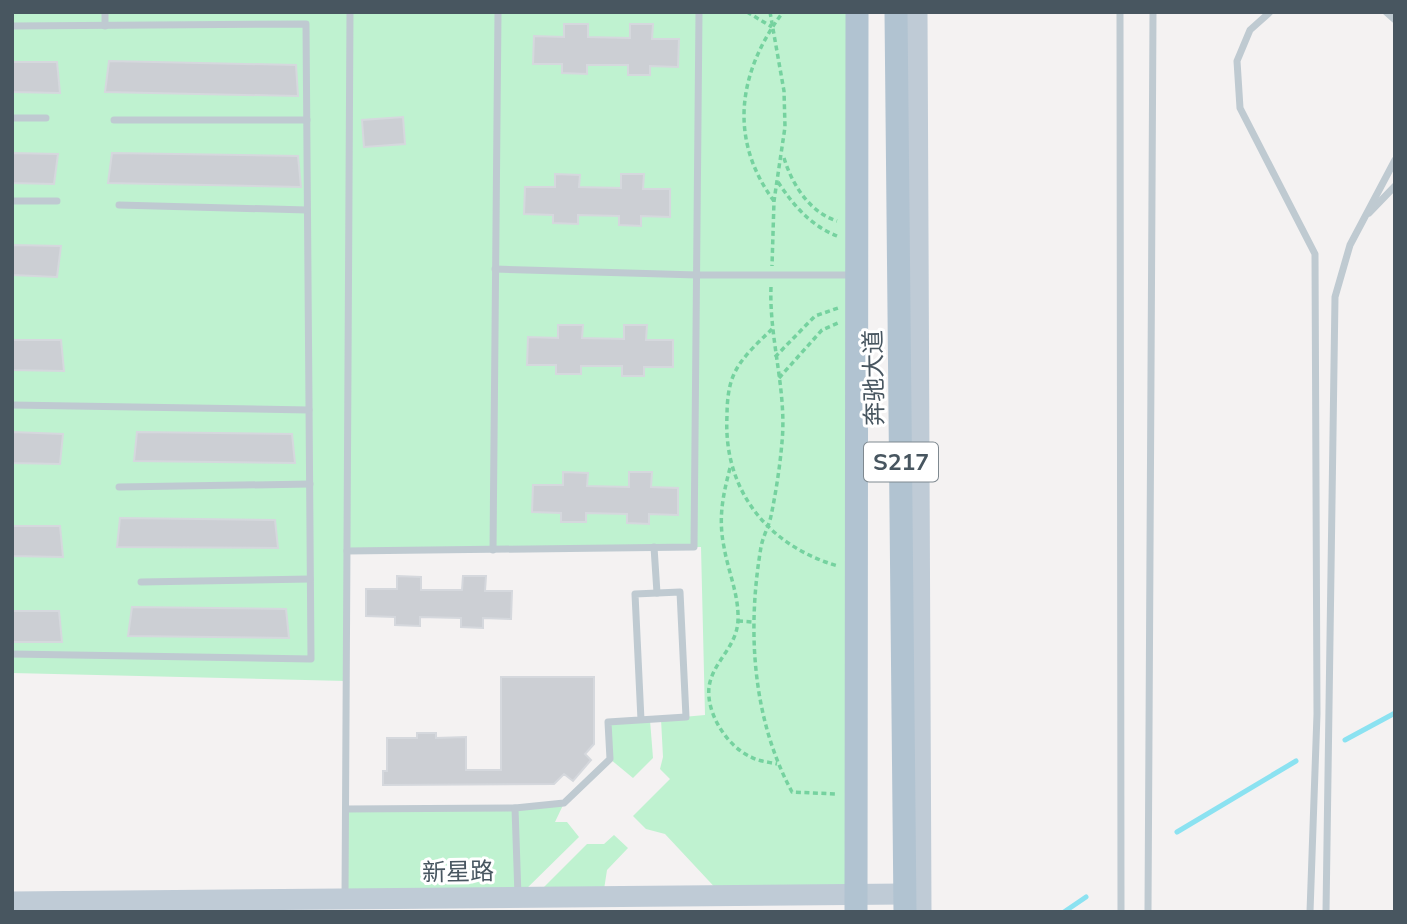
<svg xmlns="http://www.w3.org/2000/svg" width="1407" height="924" font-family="Mulish,'Noto Sans SC',sans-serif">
<rect width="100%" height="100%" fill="#f4f2f2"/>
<!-- green -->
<g fill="#bff2d0">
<polygon points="12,12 857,12 856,894 722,895 665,834 646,829 633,816 670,779 660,769 663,757 661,719 705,715 701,547 347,551 346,681 12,673"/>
<polygon points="650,720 653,758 633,778 610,759 608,722"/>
<polygon points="564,803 555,822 567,822 579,837 518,897 345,899 346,809 515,808"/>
<polygon points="614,835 628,848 607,870 603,896 534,897 587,844 604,844"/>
</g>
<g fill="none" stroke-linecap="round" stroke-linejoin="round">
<!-- stream -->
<g stroke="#8be2f1" stroke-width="5">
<polyline points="1345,740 1395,713"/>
<polyline points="1177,832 1296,761"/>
<polyline points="1064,912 1086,897"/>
</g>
</g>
<!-- building -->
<g fill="#cccfd4" stroke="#d5d8dd" stroke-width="2">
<polygon points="564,24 588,24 588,37 630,38 630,24 653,24 652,39 679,39 678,67 650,66 650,75 628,75 628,65 587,65 587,74 562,73 562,64 533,64 534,36 564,37"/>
<polygon points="109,61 296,65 298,96 105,92"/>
<polygon points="12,62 57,62 60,93 12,92"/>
<polygon points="403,117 405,144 364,147 362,120"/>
<polygon points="12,153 58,154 54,184 12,183"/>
<polygon points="112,153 298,156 301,187 108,183"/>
<polygon points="555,174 580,175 579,187 621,188 621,174 644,174 643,189 670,189 670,217 641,216 641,226 619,225 619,216 578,215 578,224 553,223 553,215 524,214 525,187 555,187"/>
<polygon points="12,245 61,246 57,277 12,275"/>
<polygon points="558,325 583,325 582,338 624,339 624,325 647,325 646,340 673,340 673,367 644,367 644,376 622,376 622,366 581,366 581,374 556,374 556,365 527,365 528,337 558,338"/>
<polygon points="12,340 61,340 64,371 12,370"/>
<polygon points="12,432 63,434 60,464 12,463"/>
<polygon points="137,432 292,434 295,463 134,461"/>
<polygon points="563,472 588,473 587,486 629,487 629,472 652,472 651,487 678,488 678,515 649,514 649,524 627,523 627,514 586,513 586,522 561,522 561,513 532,512 533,485 563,485"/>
<polygon points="120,518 275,520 278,548 117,547"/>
<polygon points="12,526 60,526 63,557 12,556"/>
<polygon points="397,576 421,577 421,590 462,590 463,576 486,576 485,591 512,591 511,619 483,618 483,628 461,627 461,618 420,617 420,626 395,625 395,617 366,616 366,589 397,589"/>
<polygon points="132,607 286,609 289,638 128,636"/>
<polygon points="12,611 59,611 62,642 12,642"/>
<polygon points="501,677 594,677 594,744 585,754 591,760 573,781 564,774 554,784 383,785 383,771 387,771 387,738 417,738 417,733 436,733 436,738 466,737 466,770 501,770"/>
</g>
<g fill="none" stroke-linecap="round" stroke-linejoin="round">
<!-- path -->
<g stroke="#75d29f" stroke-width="3.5" stroke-dasharray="5 3.5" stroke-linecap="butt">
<polyline points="747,12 772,27"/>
<polyline points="770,12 784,91 785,127 774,201 772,266"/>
<path d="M784 158C792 184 809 212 837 221"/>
<path d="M778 182C794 206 810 225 837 236"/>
<path d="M774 201C728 139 738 72 783 12"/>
<path d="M771 287C769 339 787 390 782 442 780 466 776 492 771 516 769 526 763 536 761 547 747 629 752 718 792 792L837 794"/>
<path d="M772 329C757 344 739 359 732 379 728 390 727 404 727 416 723 490 768 546 838 566"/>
<polyline points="775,357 815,316 838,308"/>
<polyline points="779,378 822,330 838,323"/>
<path d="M730 468C723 495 718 518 724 547 728 571 739 595 738 620 737 646 716 659 710 682 703 709 726 746 751 757 758 761 768 762 777 764"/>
<polyline points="738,621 753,622"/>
</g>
<!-- lane -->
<g stroke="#bfcad1" stroke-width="7">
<polyline points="1120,12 1121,912"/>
<polyline points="1270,12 1250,30 1237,61 1240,108 1315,254 1317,714 1310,912"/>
<polyline points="1386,12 1395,20"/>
<polyline points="12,26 306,24 311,659 12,654"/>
<polyline points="105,26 105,12"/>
<polyline points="12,118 46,118"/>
<polyline points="114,120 307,120"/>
<polyline points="12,201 57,201"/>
<polyline points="119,205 307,210"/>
<polyline points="1369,213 1395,186"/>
<polyline points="495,269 697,275 855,275"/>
<polyline points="12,405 309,410"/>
<polyline points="119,487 310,484"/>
<polyline points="654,547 657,593"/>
<polyline points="493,550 498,12"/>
<polyline points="347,551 694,547 699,12"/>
<polyline points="141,582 310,579"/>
<polyline points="346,809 515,808"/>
<polyline points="518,896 515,808 564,803 610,759 608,722 686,717 680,592 635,594 641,720"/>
<polyline points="345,898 350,12"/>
<polyline points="1148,912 1153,12"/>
<polyline points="1326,912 1335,297 1350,245 1395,160"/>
</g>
<!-- secondary -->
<g stroke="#bfcbd6" stroke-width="21">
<polyline points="917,12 921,912"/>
<polyline points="12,902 905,894"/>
</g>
<!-- primary -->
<g stroke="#b1c3d1" stroke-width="23">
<polyline points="896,12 905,912"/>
<polyline points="856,912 857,12"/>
</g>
</g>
<g text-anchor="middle" stroke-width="6" stroke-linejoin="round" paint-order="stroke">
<!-- shield labels -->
<rect fill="#fff" stroke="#7f8990" stroke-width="2" x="864" y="442.5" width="74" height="39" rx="5"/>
<g font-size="23" font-weight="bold" fill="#485660">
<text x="901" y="470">S217</text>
</g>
<!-- street labels -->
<g font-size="24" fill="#485660" stroke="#fff">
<text transform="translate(874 378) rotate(-91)" y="8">奔驰大道</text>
<text transform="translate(458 872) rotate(-1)" y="8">新星路</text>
</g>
</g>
<!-- border -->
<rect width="1407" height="924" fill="none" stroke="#485660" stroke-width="28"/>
</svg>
